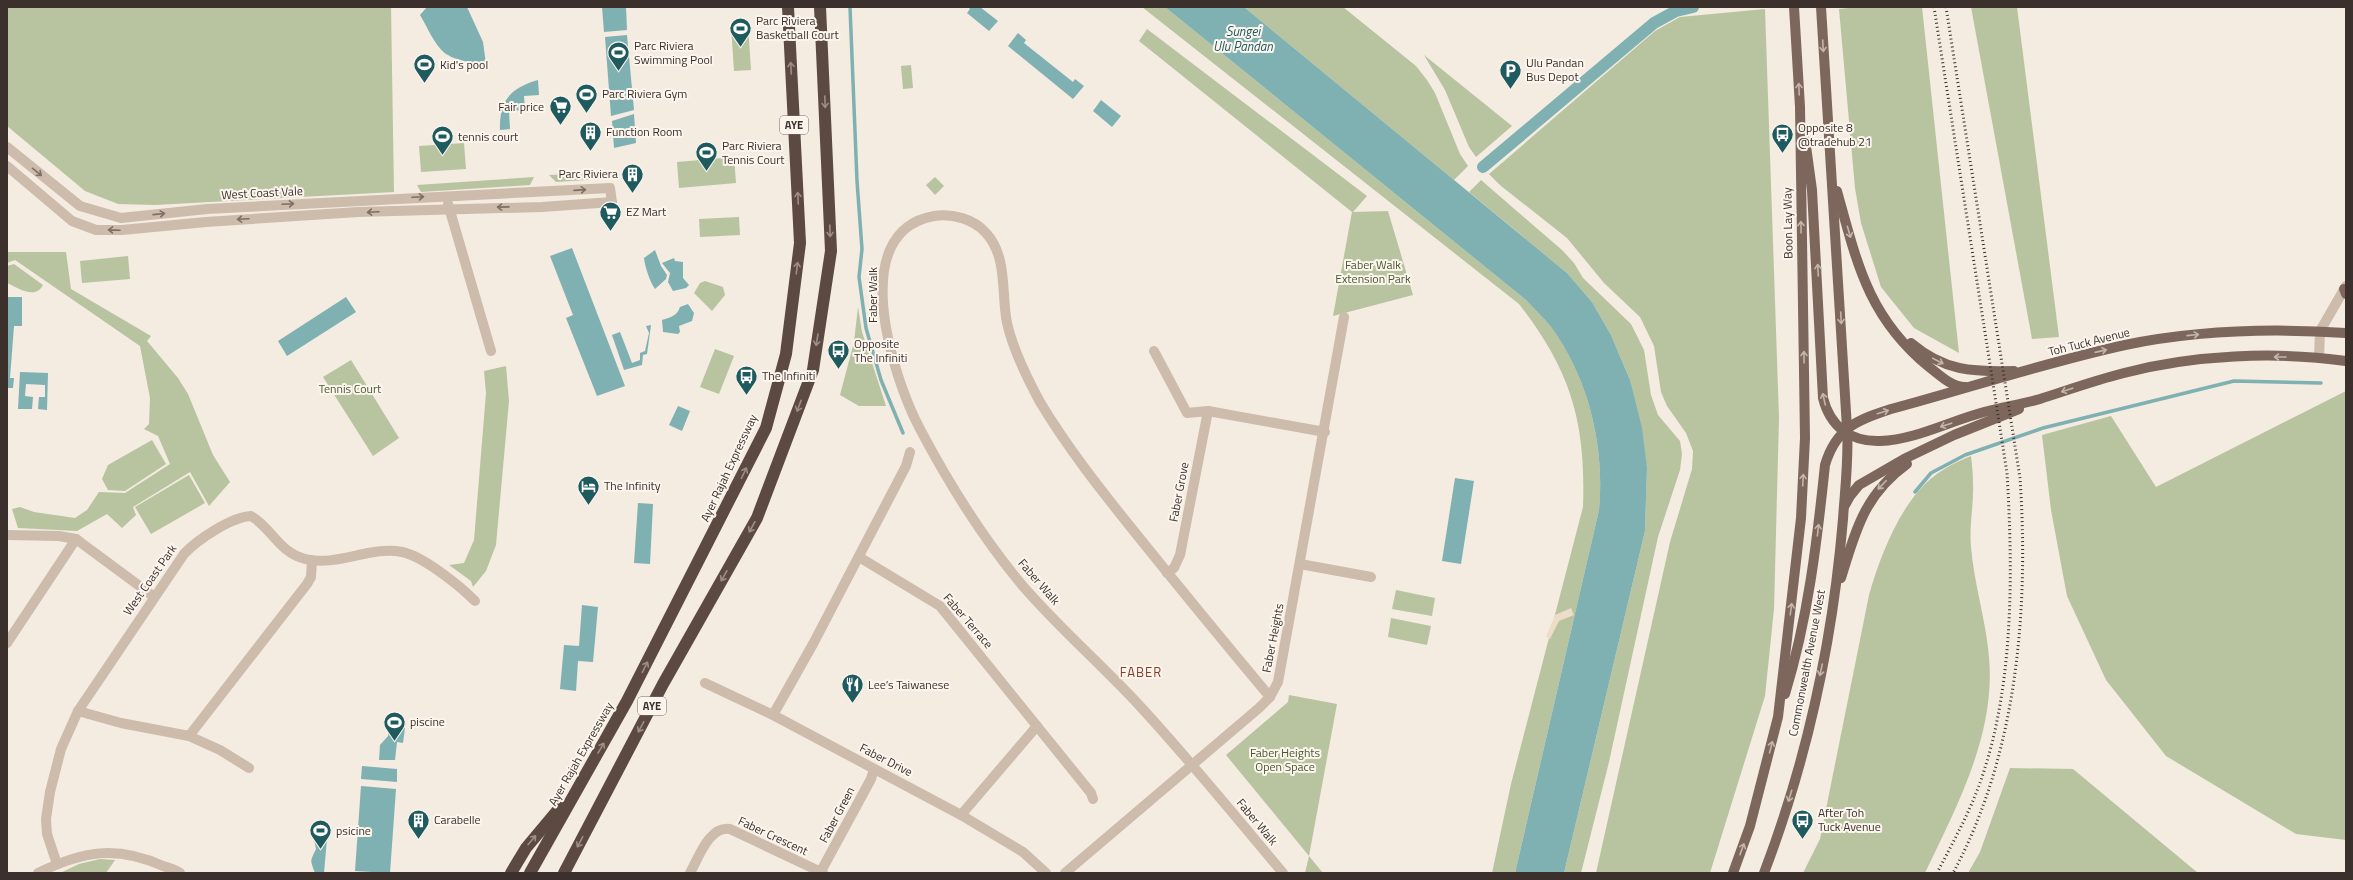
<svg xmlns="http://www.w3.org/2000/svg" width="2353" height="880" font-family="'Titillium Web',sans-serif">
<rect width="100%" height="100%" fill="#f4ebe1"/>
<!-- green -->
<g fill="#b8c4a0">
<polygon points="7,7 391,7 394,192 155,205 118,204 85,191 7,126"/>
<path d="M1142 7H1165L1526 300C1534 309 1544 318 1551 327 1589 379 1605 447 1599 510L1515 873H1492L1511 784 1583 507C1586 422 1571 371 1519 304Z"/>
<polygon points="1244,7 1343,7 1416,66 1427,80 1435,93 1460,154 1468,166 1454,180"/>
<polygon points="1858,7 1922,7 1959,353 1914,328 1881,287 1861,223 1855,188 1839,9"/>
<polygon points="1971,7 2017,7 2059,337 2032,339"/>
<polygon points="1765,9 1779,418 1774,609 1765,696 1710,873 1596,873 1670,542 1692,469 1693,451 1686,433 1667,406 1661,392 1654,346 1640,317 1604,283 1567,238 1501,186 1489,174 1655,31 1680,17"/>
<polygon points="748,25 751,70 734,71 731,26"/>
<polygon points="1147,29 1367,196 1353,212 1388,211 1413,295 1333,316 1352,212 1139,41"/>
<polygon points="1424,55 1512,126 1476,157 1469,147 1445,90"/>
<polygon points="911,65 913,88 903,89 901,66"/>
<polygon points="464,143 466,169 421,172 419,146"/>
<polygon points="734,157 736,183 679,188 677,162"/>
<polygon points="617,172 617,178 556,182 549,175"/>
<polygon points="534,177 530,185 421,192 417,185"/>
<polygon points="935,177 944,186 935,195 926,185"/>
<polygon points="1481,180 1562,250 1574,263 1583,278 1631,324 1644,350 1651,395 1658,415 1680,441 1682,454 1680,470 1658,537 1609,762 1581,873 1564,873 1645,531 1647,468 1630,380 1611,335 1592,302 1567,273 1469,192"/>
<polygon points="739,217 740,235 700,237 699,219"/>
<polygon points="7,252 66,252 71,289 151,336 147,341 178,378 188,394 213,455 230,482 209,506 190,472 133,507 136,515 122,528 107,514 77,531 18,528 12,509 20,507 34,512 75,518 87,510 99,492 125,493 170,464 158,436 144,429 149,424 150,398 140,346 15,260 7,263"/>
<polygon points="128,256 130,279 82,283 80,261"/>
<path d="M14 264 43 285C35 300 18 288 7 283V266Z"/>
<polygon points="705,281 723,287 725,295 712,311 694,293 700,283"/>
<polygon points="858,307 862,332 886,406 859,406 840,395 854,342"/>
<polygon points="715,349 734,356 719,394 700,387"/>
<polygon points="351,360 399,438 373,456 323,377"/>
<polygon points="506,366 509,401 496,545 486,571 473,587 471,581 449,565 464,563 474,540 486,393 484,371"/>
<polygon points="2346,391 2346,840 2296,834 2166,756 2106,680 2067,596 2051,510 2042,435 2111,416 2156,487"/>
<polygon points="152,440 166,464 125,491 108,490 102,479 108,465"/>
<path d="M1971 456C1972 465 1973 474 1973 483 1974 504 1969 525 1971 547 1974 584 1986 620 1989 657 1996 734 1957 806 1925 873H1803L1820 839 1869 595C1880 556 1901 502 1933 477 1944 468 1958 461 1971 456Z"/>
<polygon points="189,475 205,503 151,534 135,507"/>
<polygon points="1396,590 1435,598 1432,616 1392,609"/>
<polygon points="1391,618 1431,626 1427,645 1388,637"/>
<polygon points="1289,695 1337,704 1309,856 1323,873 1305,873 1309,856 1226,755 1288,702"/>
<polygon points="2010,768 2073,769 2198,873 1968,873 1980,852"/>
<polygon points="100,859 115,860 106,873 60,873 79,864"/>
</g>
<!-- plaza -->
<polygon fill="#ecdcc8" points="1571,608 1574,615 1559,621 1550,639 1546,637 1555,615"/>
<!-- water -->
<g fill="#7fb0b2">
<path d="M427 7H467L483 42 486 64 480 66C469 61 455 60 448 55 436 49 427 26 420 15Z"/>
<polygon points="602,7 626,7 627,30 604,32"/>
<polygon points="968,7 980,7 998,21 989,31 967,13 970,9"/>
<path d="M1165 7H1244L1567 273 1592 302 1611 335 1630 380 1642 428 1647 468 1645 531 1564 873H1515L1599 510C1605 447 1589 379 1551 327 1544 318 1534 309 1526 300Z"/>
<polygon points="1018,33 1026,40 1024,43 1073,82 1075,79 1084,86 1073,99 1008,46"/>
<polygon points="627,35 634,110 611,116 605,37"/>
<path d="M538 80 539 95 524 96 525 110 509 111 510 129 500 130C499 101 510 88 538 80Z"/>
<polygon points="1101,100 1121,116 1112,127 1093,111"/>
<polygon points="634,114 636,143 614,148 612,121"/>
<polygon points="572,248 625,386 597,396 566,318 573,315 550,256"/>
<path d="M655 250 661 266 667 275 666 279 655 289C650 282 645 267 644 258Z"/>
<polygon points="674,258 675,261 683,262 683,278 689,285 686,288 673,291 668,282 670,273 662,263"/>
<polygon points="7,297 22,297 22,326 14,326 10,378 14,378 13,388 7,388"/>
<polygon points="346,297 356,312 287,356 278,341"/>
<path d="M688 304 694 313 692 321 679 326 680 332 678 334 663 332 662 320C671 317 677 316 680 307Z"/>
<polygon points="651,325 647,354 643,355 642,365 624,370 612,335 620,332 632,363 640,360 640,353 645,351 649,333 646,326"/>
<polygon points="20,372 48,373 47,410 38,409 39,397 45,397 45,385 26,384 25,396 33,397 32,409 18,409"/>
<polygon points="678,406 690,411 682,431 669,425"/>
<polygon points="1455,478 1474,481 1461,564 1442,561"/>
<polygon points="638,503 653,504 650,564 634,563"/>
<polygon points="582,605 598,607 593,662 578,661 576,691 560,689 564,645 579,646"/>
<polygon points="397,723 405,728 403,743 397,742 395,760 379,760 380,745 388,736 390,727"/>
<polygon points="362,766 397,769 397,782 361,779"/>
<polygon points="361,786 396,789 390,873 355,871"/>
<path d="M319 825 328 827 324 873H315C310 859 310 862 316 849L313 834Z"/>
</g>
<g fill="none" stroke-linecap="round" stroke-linejoin="round">
<!-- stream -->
<g stroke="#7fb0b2" stroke-width="3.5">
<polyline points="850,7 857,181 862,249 859,277 866,328 881,380 903,433"/>
<polyline points="1915,492 1931,473 1965,455 2043,428 2234,381 2321,383"/>
</g>
<!-- canal -->
<polyline stroke="#7fb0b2" stroke-width="12" points="1483,167 1654,23 1676,11 1693,7"/>
<!-- minor -->
<g stroke="#cdbbac" stroke-width="10">
<polyline points="7,147 80,206 121,218 207,209 610,188 612,202 542,207 358,212 206,222 122,230 96,230 72,221 7,166"/>
<polyline points="448,204 491,351"/>
<polyline points="1154,351 1187,413 1208,411 1325,432"/>
<polyline points="2319,357 2320,331 2346,286"/>
<polyline points="7,535 59,536 76,539 153,596"/>
<polyline points="859,557 940,606 1091,793 1093,799"/>
<polyline points="1300,564 1371,577"/>
<polyline points="1167,573 1174,568 1180,555 1208,411"/>
<polyline points="7,643 76,539"/>
<polyline points="705,683 773,715 961,815 1023,852 1046,873"/>
<path d="M1270 697C1224 642 1178 586 1133 530 1100 489 1067 447 1040 402 1027 378 1013 350 1007 323 1001 293 1008 257 986 233 974 219 952 213 934 216 845 232 893 378 920 429 949 484 982 537 1022 585 1058 627 1100 663 1138 704 1188 758 1235 816 1283 873"/>
<polyline points="78,711 121,723 189,736 220,750 249,768"/>
<polyline points="773,715 813,644 906,466 910,452"/>
<polyline points="189,736 307,584 311,577 312,560"/>
<polyline points="961,815 1037,726"/>
<path d="M57 864 47 834 46 819 50 792 61 749 78 711 184 554C197 540 231 517 251 516 272 528 278 552 305 559 326 564 348 557 368 553 379 551 392 550 402 552 423 556 460 586 475 601"/>
<path d="M38 873C83 851 116 845 163 866 169 868 174 869 180 873"/>
<path d="M690 873C699 857 709 826 730 829L823 873"/>
<polyline points="820,873 871,779 874,769"/>
<polyline points="1065,873 1259,708 1270,697 1278,682 1344,317"/>
</g>
<!-- major -->
<g stroke="#7d675c" stroke-width="10">
<path d="M1805 139 1812 190 1823 398C1830 426 1850 442 1880 441 1915 440 1950 421 1984 412 2003 407 2022 404 2040 399 2068 390 2096 380 2124 373 2192 355 2276 351 2346 361"/>
<path d="M1837 191C1857 263 1868 317 1929 367 1940 375 1951 387 1965 387"/>
<polyline points="2344,289 2346,294"/>
<path d="M1911 343C1944 371 1972 372 2014 371"/>
<polyline points="1845,505 1850,496 1859,485 1904,459 1954,435 2019,409"/>
<path d="M1841 578C1856 530 1864 495 1907 464"/>
<path d="M1785 694C1808 619 1817 542 1825 465 1836 428 1857 420 1891 409 1969 388 2047 362 2125 345 2198 330 2272 328 2346 333"/>
<polyline points="1733,873 1750,826 1778,717 1801,518 1805,438 1800,107 1794,7"/>
<path d="M1764 873C1807 760 1833 639 1843 519 1845 489 1849 458 1847 428L1821 7"/>
</g>
<!-- highway -->
<g stroke="#5c4a42" stroke-width="12">
<polyline points="511,873 526,848 562,805"/>
<polyline points="530,873 627,701 766,428 786,354 800,243 788,7"/>
<polyline points="564,873 663,684 757,518 813,370 831,251 820,7"/>
</g>
<!-- rail -->
<g stroke="#3b302b" stroke-width="3" stroke-dasharray="1 3" stroke-linecap="butt">
<path d="M1934 7 2007 473C2013 572 2014 685 1981 780 1970 812 1953 842 1937 873"/>
<path d="M1946 7 2020 478C2029 610 2017 755 1953 873"/>
</g>
</g>
<!-- one-way arrows -->
<defs><path id="oneway-shaft" d="M-6 0H5M1.5-3L5.5 0L1.5 3" fill="none" stroke-width="1.6" stroke-linecap="round" stroke-linejoin="round"/></defs>
<g stroke="#c2b5ac">
<use href="#oneway-shaft" transform="translate(1823 46) rotate(87)"/>
<use href="#oneway-shaft" transform="translate(1799 89) rotate(-92)"/>
<use href="#oneway-shaft" transform="translate(1801 227) rotate(-91)"/>
<use href="#oneway-shaft" transform="translate(1849 232) rotate(74)"/>
<use href="#oneway-shaft" transform="translate(1818 270) rotate(-93)"/>
<use href="#oneway-shaft" transform="translate(1841 318) rotate(87)"/>
<use href="#oneway-shaft" transform="translate(2193 335) rotate(-6)"/>
<use href="#oneway-shaft" transform="translate(2101 351) rotate(-13)"/>
<use href="#oneway-shaft" transform="translate(1804 357) rotate(-91)"/>
<use href="#oneway-shaft" transform="translate(2280 357) rotate(180)"/>
<use href="#oneway-shaft" transform="translate(1938 361) rotate(27)"/>
<use href="#oneway-shaft" transform="translate(2067 390) rotate(162)"/>
<use href="#oneway-shaft" transform="translate(1824 399) rotate(-102)"/>
<use href="#oneway-shaft" transform="translate(1883 412) rotate(-17)"/>
<use href="#oneway-shaft" transform="translate(1946 425) rotate(162)"/>
<use href="#oneway-shaft" transform="translate(1803 480) rotate(-87)"/>
<use href="#oneway-shaft" transform="translate(1882 485) rotate(134)"/>
<use href="#oneway-shaft" transform="translate(1818 530) rotate(-84)"/>
<use href="#oneway-shaft" transform="translate(1791 609) rotate(-82)"/>
<use href="#oneway-shaft" transform="translate(1821 670) rotate(102)"/>
<use href="#oneway-shaft" transform="translate(1771 747) rotate(-76)"/>
<use href="#oneway-shaft" transform="translate(1790 796) rotate(107)"/>
<use href="#oneway-shaft" transform="translate(1742 849) rotate(-70)"/>
</g>
<g stroke="#9c8e87">
<use href="#oneway-shaft" transform="translate(791 68) rotate(-93)"/>
<use href="#oneway-shaft" transform="translate(825 102) rotate(88)"/>
<use href="#oneway-shaft" transform="translate(798 198) rotate(-93)"/>
<use href="#oneway-shaft" transform="translate(830 231) rotate(88)"/>
<use href="#oneway-shaft" transform="translate(797 268) rotate(-83)"/>
<use href="#oneway-shaft" transform="translate(817 340) rotate(99)"/>
<use href="#oneway-shaft" transform="translate(799 406) rotate(110)"/>
<use href="#oneway-shaft" transform="translate(744 473) rotate(-64)"/>
<use href="#oneway-shaft" transform="translate(752 527) rotate(119)"/>
<use href="#oneway-shaft" transform="translate(724 576) rotate(119)"/>
<use href="#oneway-shaft" transform="translate(645 667) rotate(-63)"/>
<use href="#oneway-shaft" transform="translate(641 727) rotate(118)"/>
<use href="#oneway-shaft" transform="translate(601 748) rotate(-60)"/>
<use href="#oneway-shaft" transform="translate(532 840) rotate(-50)"/>
<use href="#oneway-shaft" transform="translate(580 842) rotate(118)"/>
</g>
<g stroke="#7d6f65">
<use href="#oneway-shaft" transform="translate(37 172) rotate(39)"/>
<use href="#oneway-shaft" transform="translate(580 190) rotate(-4)"/>
<use href="#oneway-shaft" transform="translate(418 197) rotate(-3)"/>
<use href="#oneway-shaft" transform="translate(288 204) rotate(-3)"/>
<use href="#oneway-shaft" transform="translate(503 207) rotate(179)"/>
<use href="#oneway-shaft" transform="translate(373 212) rotate(177)"/>
<use href="#oneway-shaft" transform="translate(159 214) rotate(-6)"/>
<use href="#oneway-shaft" transform="translate(243 219) rotate(177)"/>
<use href="#oneway-shaft" transform="translate(114 230) rotate(-178)"/>
</g>
<!-- icons -->
<defs>
<symbol id="stadium-pin" viewBox="-11 -11 22 30"><path d="M0 17L-7.5 6A9.5 9.5 0 1 1 7.5 6Z" fill="#1f5a5e" stroke="#fbf5ee"/><path d="M0-5a6.5 5 0 1 0 0 10a6.5 5 0 1 0 0-10ZM-3.5-1.8h7v3.6h-7Z" fill="#fff"/></symbol>
<symbol id="parking-pin" viewBox="-11 -11 22 30"><path d="M0 17L-7.5 6A9.5 9.5 0 1 1 7.5 6Z" fill="#1f5a5e" stroke="#fbf5ee"/><path d="M-3.5-5.5H1a3.5 3.5 0 0 1 0 7H-1V5.5H-3.5ZM-1-3.4V-.6H.8a1.4 1.4 0 0 0 0-2.8Z" fill="#fff"/></symbol>
<symbol id="supermarket-pin" viewBox="-11 -11 22 30"><path d="M0 17L-7.5 6A9.5 9.5 0 1 1 7.5 6Z" fill="#1f5a5e" stroke="#fbf5ee"/><path d="M-6-5.5h2.5l.6 2H6L4.5 2H-2.5L-4.4-4H-6ZM-1.5 3.2a1.3 1.3 0 1 0 .1 0ZM3 3.2a1.3 1.3 0 1 0 .1 0Z" fill="#fff"/></symbol>
<symbol id="building-pin" viewBox="-11 -11 22 30"><path d="M0 17L-7.5 6A9.5 9.5 0 1 1 7.5 6Z" fill="#1f5a5e" stroke="#fbf5ee"/><path d="M-4-6H4V6H1V3H-1V6H-4ZM-2.5-4.3h1.7v1.8h-1.7ZM.8-4.3h1.7v1.8H.8ZM-2.5-1h1.7V.8h-1.7ZM.8-1h1.7V.8H.8Z" fill="#fff"/></symbol>
<symbol id="bus-pin" viewBox="-11 -11 22 30"><path d="M0 17L-7.5 6A9.5 9.5 0 1 1 7.5 6Z" fill="#1f5a5e" stroke="#fbf5ee"/><path d="M-5-6H5V4H4V6H2V4H-2V6H-4V4H-5ZM-3.5-4V0h7V-4ZM-3.5 1.2v1.5H-2V1.2ZM2 1.2v1.5H3.5V1.2Z" fill="#fff"/></symbol>
<symbol id="hotel-pin" viewBox="-11 -11 22 30"><path d="M0 17L-7.5 6A9.5 9.5 0 1 1 7.5 6Z" fill="#1f5a5e" stroke="#fbf5ee"/><path d="M-6-4.5h1.5V1H6V5H4.5V3h-9V5H-6ZM-4 0a1.8 1.8 0 1 1 3.6 0ZM.5 0V-2.5h3Q6-2.5 6 0Z" fill="#fff"/></symbol>
<symbol id="restaurant-pin" viewBox="-11 -11 22 30"><path d="M0 17L-7.5 6A9.5 9.5 0 1 1 7.5 6Z" fill="#1f5a5e" stroke="#fbf5ee"/><path d="M-5-6h1v4h1v-4h1v4h1v-4h1v5L-1.5 .5V6h-2V.5L-5-1ZM5-6V6H3V1.5H1.5Q1.5-4 5-6Z" fill="#fff"/></symbol>
</defs>
<g fill-rule="evenodd">
<use href="#stadium-pin" x="728" y="16" width="25" height="34"/>
<use href="#stadium-pin" x="606" y="40" width="25" height="34"/>
<use href="#stadium-pin" x="412" y="52" width="25" height="34"/>
<use href="#parking-pin" x="1498" y="58" width="25" height="34"/>
<use href="#stadium-pin" x="574" y="82" width="25" height="34"/>
<use href="#supermarket-pin" x="548" y="94" width="25" height="34"/>
<use href="#building-pin" x="578" y="120" width="25" height="34"/>
<use href="#bus-pin" x="1770" y="122" width="25" height="34"/>
<use href="#stadium-pin" x="430" y="124" width="25" height="34"/>
<use href="#stadium-pin" x="694" y="140" width="25" height="34"/>
<use href="#building-pin" x="620" y="162" width="25" height="34"/>
<use href="#supermarket-pin" x="598" y="200" width="25" height="34"/>
<use href="#bus-pin" x="826" y="338" width="25" height="34"/>
<use href="#bus-pin" x="734" y="364" width="25" height="34"/>
<use href="#hotel-pin" x="576" y="474" width="25" height="34"/>
<use href="#restaurant-pin" x="840" y="672" width="25" height="34"/>
<use href="#stadium-pin" x="382" y="710" width="25" height="34"/>
<use href="#building-pin" x="406" y="808" width="25" height="34"/>
<use href="#bus-pin" x="1790" y="808" width="25" height="34"/>
<use href="#stadium-pin" x="308" y="818" width="25" height="34"/>
</g>
<g text-anchor="middle" stroke-width="4" stroke-linejoin="round" paint-order="stroke">
<!-- shield labels -->
<g fill="#fbf5ee" stroke="#756b66" stroke-width="1">
<rect x="780" y="116" width="28" height="18" rx="3"/>
<rect x="638" y="697" width="28" height="18" rx="3"/>
</g>
<g font-size="11" font-weight="bold" fill="#3b302b">
<text x="794" y="129">AYE</text>
<text x="652" y="710">AYE</text>
</g>
<!-- poi labels -->
<g font-size="12" fill="#3b302b" stroke="#fbf5ee" text-anchor="start">
<text x="756" y="25">Parc Riviera<tspan x="756" dy="14">Basketball Court</tspan></text>
<text x="634" y="50">Parc Riviera<tspan x="634" dy="14">Swimming Pool</tspan></text>
<text x="1526" y="67">Ulu Pandan<tspan x="1526" dy="14">Bus Depot</tspan></text>
<text x="440" y="69">Kid's pool</text>
<text x="602" y="98">Parc Riviera Gym</text>
<text x="544" y="111" text-anchor="end">Fair price</text>
<text x="1798" y="132">Opposite 8<tspan x="1798" dy="14">@tradehub 21</tspan></text>
<text x="606" y="136">Function Room</text>
<text x="458" y="141">tennis court</text>
<text x="722" y="150">Parc Riviera<tspan x="722" dy="14">Tennis Court</tspan></text>
<text x="618" y="178" text-anchor="end">Parc Riviera</text>
<text x="626" y="216">EZ Mart</text>
<text x="854" y="348">Opposite<tspan x="854" dy="14">The Infiniti</tspan></text>
<text x="762" y="380">The Infiniti</text>
<text x="604" y="490">The Infinity</text>
<text x="868" y="689">Lee’s Taiwanese</text>
<text x="410" y="726">piscine</text>
<text x="1818" y="817">After Toh<tspan x="1818" dy="14">Tuck Avenue</tspan></text>
<text x="434" y="824">Carabelle</text>
<text x="336" y="835">psicine</text>
</g>
<!-- street labels -->
<g font-size="12" fill="#3b302b" stroke="#fbf5ee">
<text transform="translate(262 193) rotate(-3)" y="4">West Coast Vale</text>
<text transform="translate(1788 223) rotate(-91)" y="4">Boon Lay Way</text>
<text transform="translate(873 295) rotate(-90)" y="4">Faber Walk</text>
<text transform="translate(2089 342) rotate(-14)" y="4">Toh Tuck Avenue</text>
<text transform="translate(729 468) rotate(-65)" y="4">Ayer Rajah Expressway</text>
<text transform="translate(1179 492) rotate(-79)" y="4">Faber Grove</text>
<text transform="translate(150 580) rotate(-55)" y="4">West Coast Park</text>
<text transform="translate(1039 582) rotate(49)" y="4">Faber Walk</text>
<text transform="translate(968 621) rotate(49)" y="4">Faber Terrace</text>
<text transform="translate(1273 638) rotate(-79)" y="4">Faber Heights</text>
<text transform="translate(1807 663) rotate(-79)" y="4">Commonwealth Avenue West</text>
<text transform="translate(581 754) rotate(-60)" y="4">Ayer Rajah Expressway</text>
<text transform="translate(886 760) rotate(27)" y="4">Faber Drive</text>
<text transform="translate(837 815) rotate(-62)" y="4">Faber Green</text>
<text transform="translate(1257 822) rotate(50)" y="4">Faber Walk</text>
<text transform="translate(773 836) rotate(25)" y="4">Faber Crescent</text>
</g>
<!-- park labels -->
<g font-size="12" fill="#4a5a2e" stroke="#fbf5ee">
<text x="1373" y="269">Faber Walk<tspan x="1373" dy="14">Extension Park</tspan></text>
<text x="350" y="393">Tennis Court</text>
<text x="1285" y="757">Faber Heights<tspan x="1285" dy="14">Open Space</tspan></text>
</g>
<!-- water labels -->
<g font-size="13" font-style="italic" fill="#1f5a5e" stroke="#fbf5ee">
<text x="1243" y="36">Sungei<tspan x="1243" dy="15">Ulu Pandan</tspan></text>
</g>
<!-- neighbourhood labels -->
<g font-size="13" letter-spacing="1" fill="#8c3b22" stroke="#fbf5ee">
<text x="1141" y="677">FABER</text>
</g>
</g>
<!-- border -->
<rect width="2353" height="880" fill="none" stroke="#3b302b" stroke-width="16"/>
</svg>
